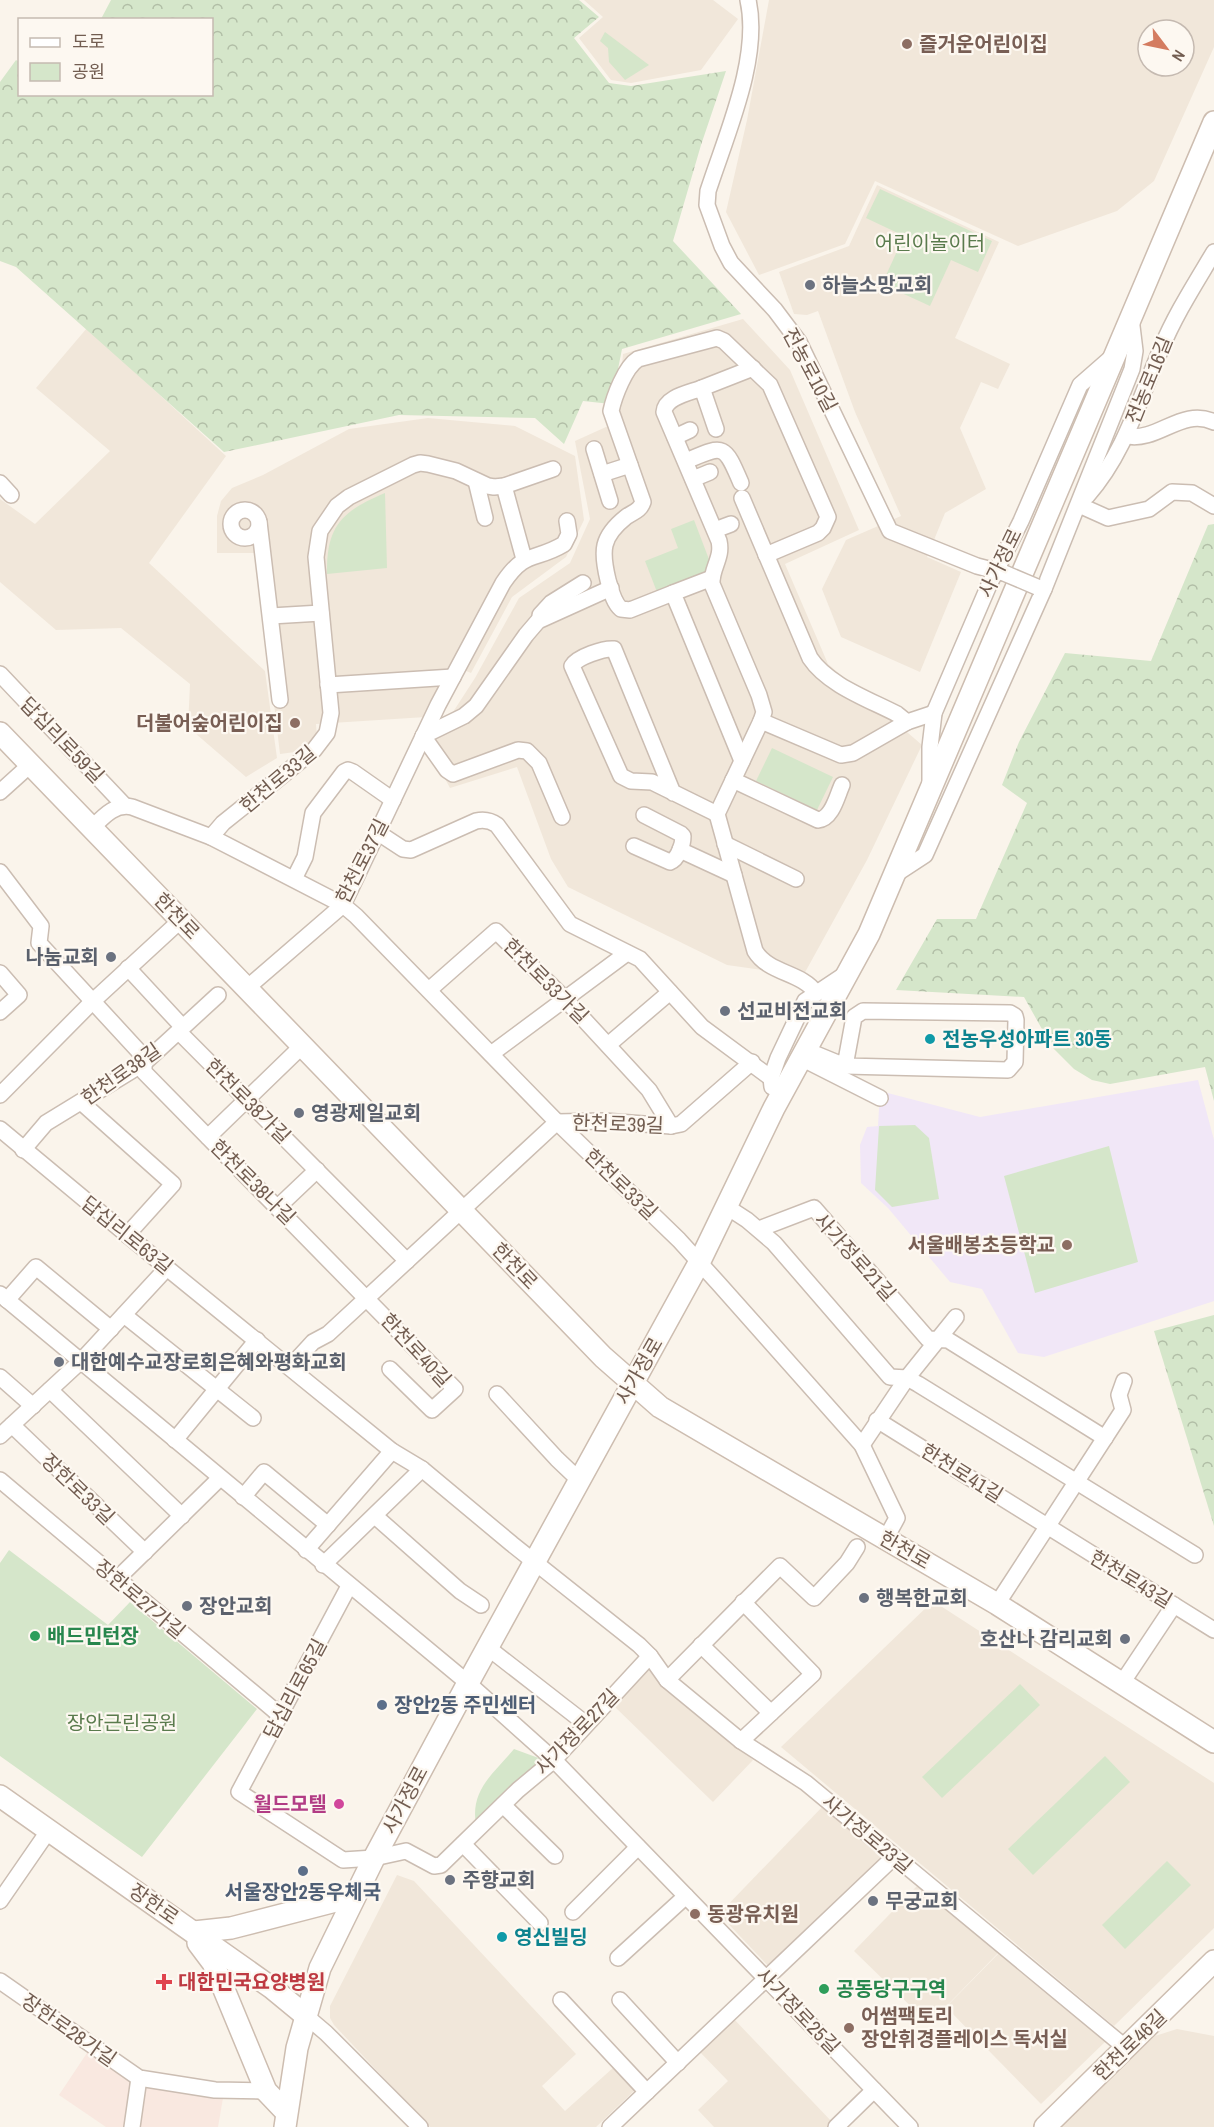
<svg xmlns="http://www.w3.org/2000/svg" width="1214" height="2127" font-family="'Archivo Narrow','Noto Sans KR',sans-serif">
<defs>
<pattern id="forest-crowns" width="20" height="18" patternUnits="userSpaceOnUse" patternTransform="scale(1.5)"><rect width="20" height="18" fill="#d5e6ca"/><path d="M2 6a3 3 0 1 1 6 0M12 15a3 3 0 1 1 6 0" fill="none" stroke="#b1bea6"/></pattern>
</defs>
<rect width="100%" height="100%" fill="#faf4eb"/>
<!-- residential -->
<g fill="#f1e7da" fill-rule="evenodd">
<polygon points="584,0 713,0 738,19 701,70 631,83 611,80 579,38 603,17"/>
<path d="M769 0H1214V47L1154 181 1117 211 1018 246 875 181 845 244 759 275 726 212 747 120ZM1148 30H1184V66H1148Z"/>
<polygon points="877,185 999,242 955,338 1010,364 998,389 981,382 960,428 986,489 945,513 927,557 961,572 920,672 841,637 822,589 846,540 901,516 855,412 818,311 807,315 794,314 779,272 849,246"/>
<polygon points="743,319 790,370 859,530 785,564 828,664 922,745 867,860 803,976 727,965 568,887 551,859 517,767 450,788 429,749 475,678 519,598 570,563 590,519 575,441 617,422 623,354"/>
<polygon points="87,328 226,456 149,563 265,671 277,758 246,777 188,727 190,684 121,628 56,630 0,582 0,499 35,524 110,451 36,388"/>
<polygon points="428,418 515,426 575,456 584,520 566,557 512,597 471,673 454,666 426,717 316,724 317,737 310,750 280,754 256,553 217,553 217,516 221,501 232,488 263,475 349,429"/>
<polygon points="933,1601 1214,1783 1214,1928 1114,2026 781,1747"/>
<polygon points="652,1667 733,1746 736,1744 753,1760 713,1802 614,1706"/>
<polygon points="825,1804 888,1857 771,1969 719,1914"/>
<polygon points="397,1875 414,1881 576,2054 542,2086 565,2111 614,2067 635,2090 596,2127 430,2127 334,2025 330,2018 330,2006"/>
<polygon points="917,1886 999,1952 929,2024 854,1951"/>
<polygon points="1000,1952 1106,2041 1041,2104 946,2007"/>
<polygon points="732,2017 833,2123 829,2127 714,2127 698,2110 728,2081 698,2050"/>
<polygon points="1177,2029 1214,2036 1214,2127 1060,2127 1155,2036"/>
</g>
<!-- commercial -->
<polygon fill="#f9e8e0" points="89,2050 141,2086 223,2098 218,2127 106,2127 59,2095"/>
<!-- education -->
<polygon fill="#f1e7f7" points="1198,1080 1214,1140 1214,1301 1044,1357 1018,1353 982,1289 950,1282 888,1208 861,1183 860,1145 867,1127 878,1126 880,1091 980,1117"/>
<!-- forest -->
<g fill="url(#forest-crowns)">
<polygon points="111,0 579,0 599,17 574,38 609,83 631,86 726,71 701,145 673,241 741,314 622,349 611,404 583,401 564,444 535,418 399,415 224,452 16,267 0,261 0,82 16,60 19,62 20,94 212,94 212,20 101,19"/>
<polygon points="1214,524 1214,1101 1205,1067 1110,1084 1092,1080 1074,1069 1052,1047 1024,997 896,990 937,919 976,919 1027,803 1002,785 1019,742 1065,653 1151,661 1208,525"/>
<polygon points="1214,1315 1214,1526 1154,1331"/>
</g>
<!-- park -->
<g fill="#d5e6ca">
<polygon points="605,32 649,65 625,80 609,62 608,48 600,41"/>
<polygon points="880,189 992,241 978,272 951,260 930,306 882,284 904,236 866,218"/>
<path d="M385 493 387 568 327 574C326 526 342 511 385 493Z"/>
<polygon points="694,520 710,562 706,573 657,592 645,561 678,548 671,529"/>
<polygon points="772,748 833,777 817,810 756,781"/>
<polygon points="915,1125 929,1138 939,1199 892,1207 875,1190 879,1126"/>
<polygon points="1109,1146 1138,1262 1035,1293 1004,1176"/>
<polygon points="9,1550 108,1625 130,1602 257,1709 142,1857 0,1756 0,1563"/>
<polygon points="1020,1684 1040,1705 942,1798 922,1777"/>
<path d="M514 1749 544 1760 476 1825C470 1790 493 1774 514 1749Z"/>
<polygon points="1105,1756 1130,1782 1033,1875 1008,1849"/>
<polygon points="1167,1861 1191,1885 1125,1949 1102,1925"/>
</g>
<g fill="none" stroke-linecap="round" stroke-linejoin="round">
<defs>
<g id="street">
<path d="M748 0C761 58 726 135 708 191L707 205 722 246 731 263 775 310 799 342 890 531 977 566 1004 573"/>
<polyline points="702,388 753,368"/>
<path d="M716 429 702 388C689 393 665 397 664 412L719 541C723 558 711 568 712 584L759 695 764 712 761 721 717 814 755 951C769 974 802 972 816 993"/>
<path d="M1127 436C1158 442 1182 407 1214 422"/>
<polyline points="675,437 690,430"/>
<polyline points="594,449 610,501"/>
<path d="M686 461C724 445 724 443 741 483"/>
<polyline points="602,474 630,465"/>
<polyline points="693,479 710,472"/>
<polyline points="476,481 485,518"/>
<polyline points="0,483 11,495"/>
<polyline points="504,486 524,559"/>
<path d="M1087 496C1125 453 1139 400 1161 349 1175 315 1195 284 1214 252"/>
<path d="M742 498 810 658C828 685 868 699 897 714L907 722"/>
<polyline points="1079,505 1108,518 1149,509 1172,492 1192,493 1214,506"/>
<circle cx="245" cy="524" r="14"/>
<polyline points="259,522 280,700"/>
<polyline points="715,530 731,524"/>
<polyline points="712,578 673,593 742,761"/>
<polyline points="1037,587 1044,589 1132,369 1135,351 1131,318"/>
<path d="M673 593 630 610 621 609C613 602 611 590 608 580 601 551 601 537 626 517 633 512 640 511 643 502L611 411C614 397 625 367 638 359L717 338 724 341 770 385 828 517 823 528 818 533 766 555"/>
<polyline points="540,615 551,603 583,583"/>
<polyline points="271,616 321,613"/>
<polyline points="0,674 124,805"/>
<polyline points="328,685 453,677"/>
<polyline points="761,721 841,755 853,753 907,722 934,713"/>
<path d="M733 780 818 820C832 819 837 796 842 785"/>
<polyline points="930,783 930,747 934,713 989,585 1021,521 1080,385 1112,357"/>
<polyline points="0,792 30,765"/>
<path d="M673 793 614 649C604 648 577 657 572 666L621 776 631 781 652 782 717 814"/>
<polyline points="562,817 539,763 527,751 518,750 453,774 447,770 423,736 464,716 476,706 526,635 538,621 611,588"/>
<path d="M92 828C103 817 115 803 132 807L211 837 343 905 356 916 557 1122 679 1240 719 1284 862 1445 897 1518 886 1538"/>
<path d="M377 832 403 849 411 850 476 821C484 819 490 820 497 825L570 924 640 959 702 1027 771 1078"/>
<polyline points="211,837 223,823 314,750 327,733 331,713 316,557 320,531 337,506 349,497 413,465 420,463 428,464 456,471 488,486 494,487 504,486 553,469"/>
<polyline points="725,844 796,879"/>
<path d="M634 846 670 862C678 859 683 845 683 836L681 834 644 815"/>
<polyline points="680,850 734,875"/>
<polyline points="0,872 41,926 39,943 144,1057 144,1072 455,1389 432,1410 390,1369"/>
<polyline points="896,874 925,855 1044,589"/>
<polyline points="294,879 305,857 313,813 344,772 348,770 353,772 393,800"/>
<polyline points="128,968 179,1023 182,1035 407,1261"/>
<polyline points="0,973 19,995 0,1012"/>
<path d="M247 988 343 905 438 705 503 583C526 549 534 562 564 544L569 534 567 521"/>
<polyline points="429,990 496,931 565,999 649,1090 671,1126"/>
<polyline points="608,1045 670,992"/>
<polyline points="806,1050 845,1066 1008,1070 1015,1062 1016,1020 1015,1016 1010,1013 863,1011 854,1017 845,1066"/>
<polyline points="491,1054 627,953"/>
<polyline points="801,1058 880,1098"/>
<polyline points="772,1087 771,1078 778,1058 805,1001 844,975"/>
<polyline points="0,1095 93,1001 181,920"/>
<polyline points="81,1102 173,1184 127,1235"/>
<polyline points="0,1129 167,1268 392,1451 422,1469 512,1544 639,1645 650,1656 667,1680 741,1741 806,1783 1126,2048"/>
<polyline points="208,1137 302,1046"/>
<polyline points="23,1150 46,1123 144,1063 218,995"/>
<polyline points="278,1207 317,1170"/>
<polyline points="727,1207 747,1220 774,1243 890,1377 907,1378 918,1384 1195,1555"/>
<polyline points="759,1229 814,1208 928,1339 948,1340 1105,1438"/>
<polyline points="0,1294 468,1683 554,1760 910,2127"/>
<polyline points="7,1300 36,1267 111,1329"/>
<polyline points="124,1315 253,1418"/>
<polyline points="290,1367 313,1342 328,1334 557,1122 604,1121 671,1126 681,1124 752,1062"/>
<polyline points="0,1377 33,1406"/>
<polyline points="50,1390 182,1516"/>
<polyline points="497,1394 557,1459 578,1479"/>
<polyline points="877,1420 1214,1630"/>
<polyline points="12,1425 145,1552"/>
<polyline points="0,1436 81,1361 167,1268"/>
<polyline points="175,1440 257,1340"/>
<polyline points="862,1445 907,1378 956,1317"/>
<polyline points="0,1480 281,1716"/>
<polyline points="243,1497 264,1472 328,1525"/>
<polyline points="375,1516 460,1591 481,1605"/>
<polyline points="306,1550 392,1451"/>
<polyline points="323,1565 422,1469"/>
<polyline points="117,1579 220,1478"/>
<polyline points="349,1586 239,1792 343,1860 374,1858 406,1851 434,1866 441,1865 518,1790 554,1760 650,1656"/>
<polyline points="997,1604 1123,1410 1119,1395 1124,1381"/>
<polyline points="701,1645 771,1713"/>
<polyline points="487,1647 586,1724"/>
<polyline points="667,1680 780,1566 814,1598 847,1563 857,1547"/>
<polyline points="1122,1683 1174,1605"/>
<polyline points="741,1741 813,1674 743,1602"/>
<polyline points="503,1805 555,1856"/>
<polyline points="463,1844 540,1923"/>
<polyline points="0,1901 49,1830"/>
<polyline points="573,1912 638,1847"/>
<polyline points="618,1958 686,1896"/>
<polyline points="0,1981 139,2078 215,2090 266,2091"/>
<polyline points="561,2000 647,2092"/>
<polyline points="620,2000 678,2063"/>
<polyline points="306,2016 326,2033 420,2127"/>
<polyline points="132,2127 139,2078"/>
<polyline points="610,2127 894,1857"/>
<polyline points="836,2127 874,2090"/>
</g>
<g id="secondary">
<polyline points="0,733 603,1357 660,1407 997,1604 1214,1742"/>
<polyline points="0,1796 272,1988 306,2016"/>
<polyline points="194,1932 231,1928 355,1896"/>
<polyline points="198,1943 213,1963 266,2091 286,2112"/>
<polyline points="285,2127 297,2048 320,1968 374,1858 468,1683 699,1263 774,1108 869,934 1214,122"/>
<polyline points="1045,2127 1214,1961"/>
</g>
</defs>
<!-- street casing -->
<use href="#street" stroke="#cbbdb2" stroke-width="18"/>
<!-- secondary casing -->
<use href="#secondary" stroke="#cdbdb0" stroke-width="24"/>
<!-- street -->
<use href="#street" stroke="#fff" stroke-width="15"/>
<!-- secondary -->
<use href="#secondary" stroke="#fff" stroke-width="21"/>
<defs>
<polyline id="street-bridge" points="1004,573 1037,587"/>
</defs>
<!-- street-bridge casing -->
<use href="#street-bridge" stroke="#cbbdb2" stroke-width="18" stroke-linecap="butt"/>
<!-- street-bridge -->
<use href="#street-bridge" stroke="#fff" stroke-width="15"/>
</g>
<!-- markers -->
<g fill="#8d6e63" stroke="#fdf8f1" stroke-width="2">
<circle cx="907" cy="44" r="6"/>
<circle cx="295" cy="723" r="6"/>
<circle cx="1067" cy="1245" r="6"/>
<circle cx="695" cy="1914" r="6"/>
<circle cx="849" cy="2028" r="6"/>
</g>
<g fill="#6b7280" stroke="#fdf8f1" stroke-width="2">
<circle cx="810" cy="285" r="6"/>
<circle cx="111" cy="957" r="6"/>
<circle cx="725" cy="1011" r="6"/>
<circle cx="299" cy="1113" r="6"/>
<circle cx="59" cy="1362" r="6"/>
<circle cx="864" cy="1598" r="6"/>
<circle cx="187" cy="1606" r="6"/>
<circle cx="1125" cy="1639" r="6"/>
<circle cx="450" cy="1880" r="6"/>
<circle cx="873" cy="1901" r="6"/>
</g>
<g fill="#0f9aa8" stroke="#fdf8f1" stroke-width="2">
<circle cx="930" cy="1039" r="6"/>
<circle cx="502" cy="1937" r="6"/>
</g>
<g fill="#2e9e5b" stroke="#fdf8f1" stroke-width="2">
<circle cx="35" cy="1636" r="6"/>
<circle cx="824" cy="1989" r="6"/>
</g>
<g fill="#5c6f8a" stroke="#fdf8f1" stroke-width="2">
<circle cx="382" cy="1705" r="6"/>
<circle cx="303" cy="1871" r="6"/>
</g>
<circle fill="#d1479c" stroke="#fdf8f1" stroke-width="2" cx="339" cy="1804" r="6"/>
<path fill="#e0444e" stroke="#fdf8f1" stroke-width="2" d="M161 1973h6v6h6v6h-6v6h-6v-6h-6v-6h6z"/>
<g text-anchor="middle" stroke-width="4.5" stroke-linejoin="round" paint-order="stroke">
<!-- education labels -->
<g font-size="20" font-weight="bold" fill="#785e54" stroke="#fdf8f1" text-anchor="start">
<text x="919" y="51">즐거운어린이집</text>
<text x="283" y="730" text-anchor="end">더불어숲어린이집</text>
<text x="1055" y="1252" text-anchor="end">서울배봉초등학교</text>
<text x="707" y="1921">동광유치원</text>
<text x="861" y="2023">어썸팩토리<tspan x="861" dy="23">장안휘경플레이스 독서실</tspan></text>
</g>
<!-- park labels -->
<g font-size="20" fill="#5a7b4d" stroke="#fdf8f1">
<text x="930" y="250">어린이놀이터</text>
<text x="122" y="1730">장안근린공원</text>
</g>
<!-- worship labels -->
<g font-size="20" font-weight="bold" fill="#5b616d" stroke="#fdf8f1" text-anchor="start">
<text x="822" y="292">하늘소망교회</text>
<text x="99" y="964" text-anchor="end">나눔교회</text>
<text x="737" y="1018">선교비전교회</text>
<text x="311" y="1120">영광제일교회</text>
<text x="71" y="1369">대한예수교장로회은혜와평화교회</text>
<text x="876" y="1605">행복한교회</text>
<text x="199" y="1613">장안교회</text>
<text x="1113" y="1646" text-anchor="end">호산나 감리교회</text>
<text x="462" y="1887">주향교회</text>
<text x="885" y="1908">무궁교회</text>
</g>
<!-- street labels -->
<g font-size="20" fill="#725d51" stroke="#fdf8f1">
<text transform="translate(810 370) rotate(62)" y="7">전농로10길</text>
<text transform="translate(1149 380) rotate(-68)" y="7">전농로16길</text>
<text transform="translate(1000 563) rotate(-64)" y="7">사가정로</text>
<text transform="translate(62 740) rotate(46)" y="7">답십리로59길</text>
<text transform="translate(278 779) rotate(-40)" y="7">한천로33길</text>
<text transform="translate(362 861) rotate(-63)" y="7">한천로37길</text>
<text transform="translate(177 916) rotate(46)" y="7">한천로</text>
<text transform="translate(546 981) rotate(45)" y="7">한천로33가길</text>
<text transform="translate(121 1074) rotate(-35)" y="7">한천로38길</text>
<text transform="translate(248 1101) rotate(45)" y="7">한천로38가길</text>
<text transform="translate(618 1124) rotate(2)" y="7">한천로39길</text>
<text transform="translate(253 1182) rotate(45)" y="7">한천로38나길</text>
<text transform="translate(621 1184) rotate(44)" y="7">한천로33길</text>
<text transform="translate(127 1235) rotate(39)" y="7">답십리로63길</text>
<text transform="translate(855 1257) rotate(48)" y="7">사가정로21길</text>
<text transform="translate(515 1266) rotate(46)" y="7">한천로</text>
<text transform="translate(416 1350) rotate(47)" y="7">한천로40길</text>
<text transform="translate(639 1371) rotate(-60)" y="7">사가정로</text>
<text transform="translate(962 1473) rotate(32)" y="7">한천로41길</text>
<text transform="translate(78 1489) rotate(44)" y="7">장한로33길</text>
<text transform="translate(905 1550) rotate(30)" y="7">한천로</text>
<text transform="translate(1131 1579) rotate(31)" y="7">한천로43길</text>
<text transform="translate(140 1599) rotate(40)" y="7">장한로27가길</text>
<text transform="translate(295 1689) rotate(-62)" y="7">답십리로65길</text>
<text transform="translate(577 1732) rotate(-46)" y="7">사가정로27길</text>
<text transform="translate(405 1800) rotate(-62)" y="7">사가정로</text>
<text transform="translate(867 1834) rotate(40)" y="7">사가정로23길</text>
<text transform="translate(154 1904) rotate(35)" y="7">장한로</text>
<text transform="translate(798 2011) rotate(46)" y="7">사가정로25길</text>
<text transform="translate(69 2030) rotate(35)" y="7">장한로28가길</text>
<text transform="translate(1130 2045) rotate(-44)" y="7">한천로46길</text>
</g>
<!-- culture labels -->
<g font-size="20" font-weight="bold" fill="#0d838f" stroke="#fdf8f1" text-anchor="start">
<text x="942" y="1046">전농우성아파트 30동</text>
<text x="514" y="1944">영신빌딩</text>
</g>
<!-- leisure labels -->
<g font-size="20" font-weight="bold" fill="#27864d" stroke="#fdf8f1" text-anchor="start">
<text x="47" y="1643">배드민턴장</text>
<text x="836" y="1996">공동당구구역</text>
</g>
<!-- service labels -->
<g font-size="20" font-weight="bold" fill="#4e5e75" stroke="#fdf8f1" text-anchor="start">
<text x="394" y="1712">장안2동 주민센터</text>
<text x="303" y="1899" text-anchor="middle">서울장안2동우체국</text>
</g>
<!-- hotel labels -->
<g font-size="20" font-weight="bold" fill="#b23c85" stroke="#fdf8f1" text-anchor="end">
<text x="327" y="1811">월드모텔</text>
</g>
<!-- health labels -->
<g font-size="20" font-weight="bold" fill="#be3a42" stroke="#fdf8f1" text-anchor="start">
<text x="178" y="1989">대한민국요양병원</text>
</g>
</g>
<!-- legend -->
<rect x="18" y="18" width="195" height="78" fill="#fdf8f1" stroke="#c5bab1" stroke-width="1.5"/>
<rect x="30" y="38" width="30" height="9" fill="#ffffff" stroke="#c5bab1" stroke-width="1.5"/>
<text x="72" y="48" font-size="18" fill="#725d51">도로</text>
<rect x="30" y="63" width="30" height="18" fill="#d5e6ca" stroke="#c5bab1" stroke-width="1.5"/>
<text x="72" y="78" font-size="18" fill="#725d51">공원</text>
<!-- north arrow -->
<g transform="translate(1166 48) rotate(122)"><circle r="28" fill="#fdf8f1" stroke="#c5bab1" stroke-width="1.5"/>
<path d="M0-4.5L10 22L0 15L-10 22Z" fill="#d47c60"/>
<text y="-9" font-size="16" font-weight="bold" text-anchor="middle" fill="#725d51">N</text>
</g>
</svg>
